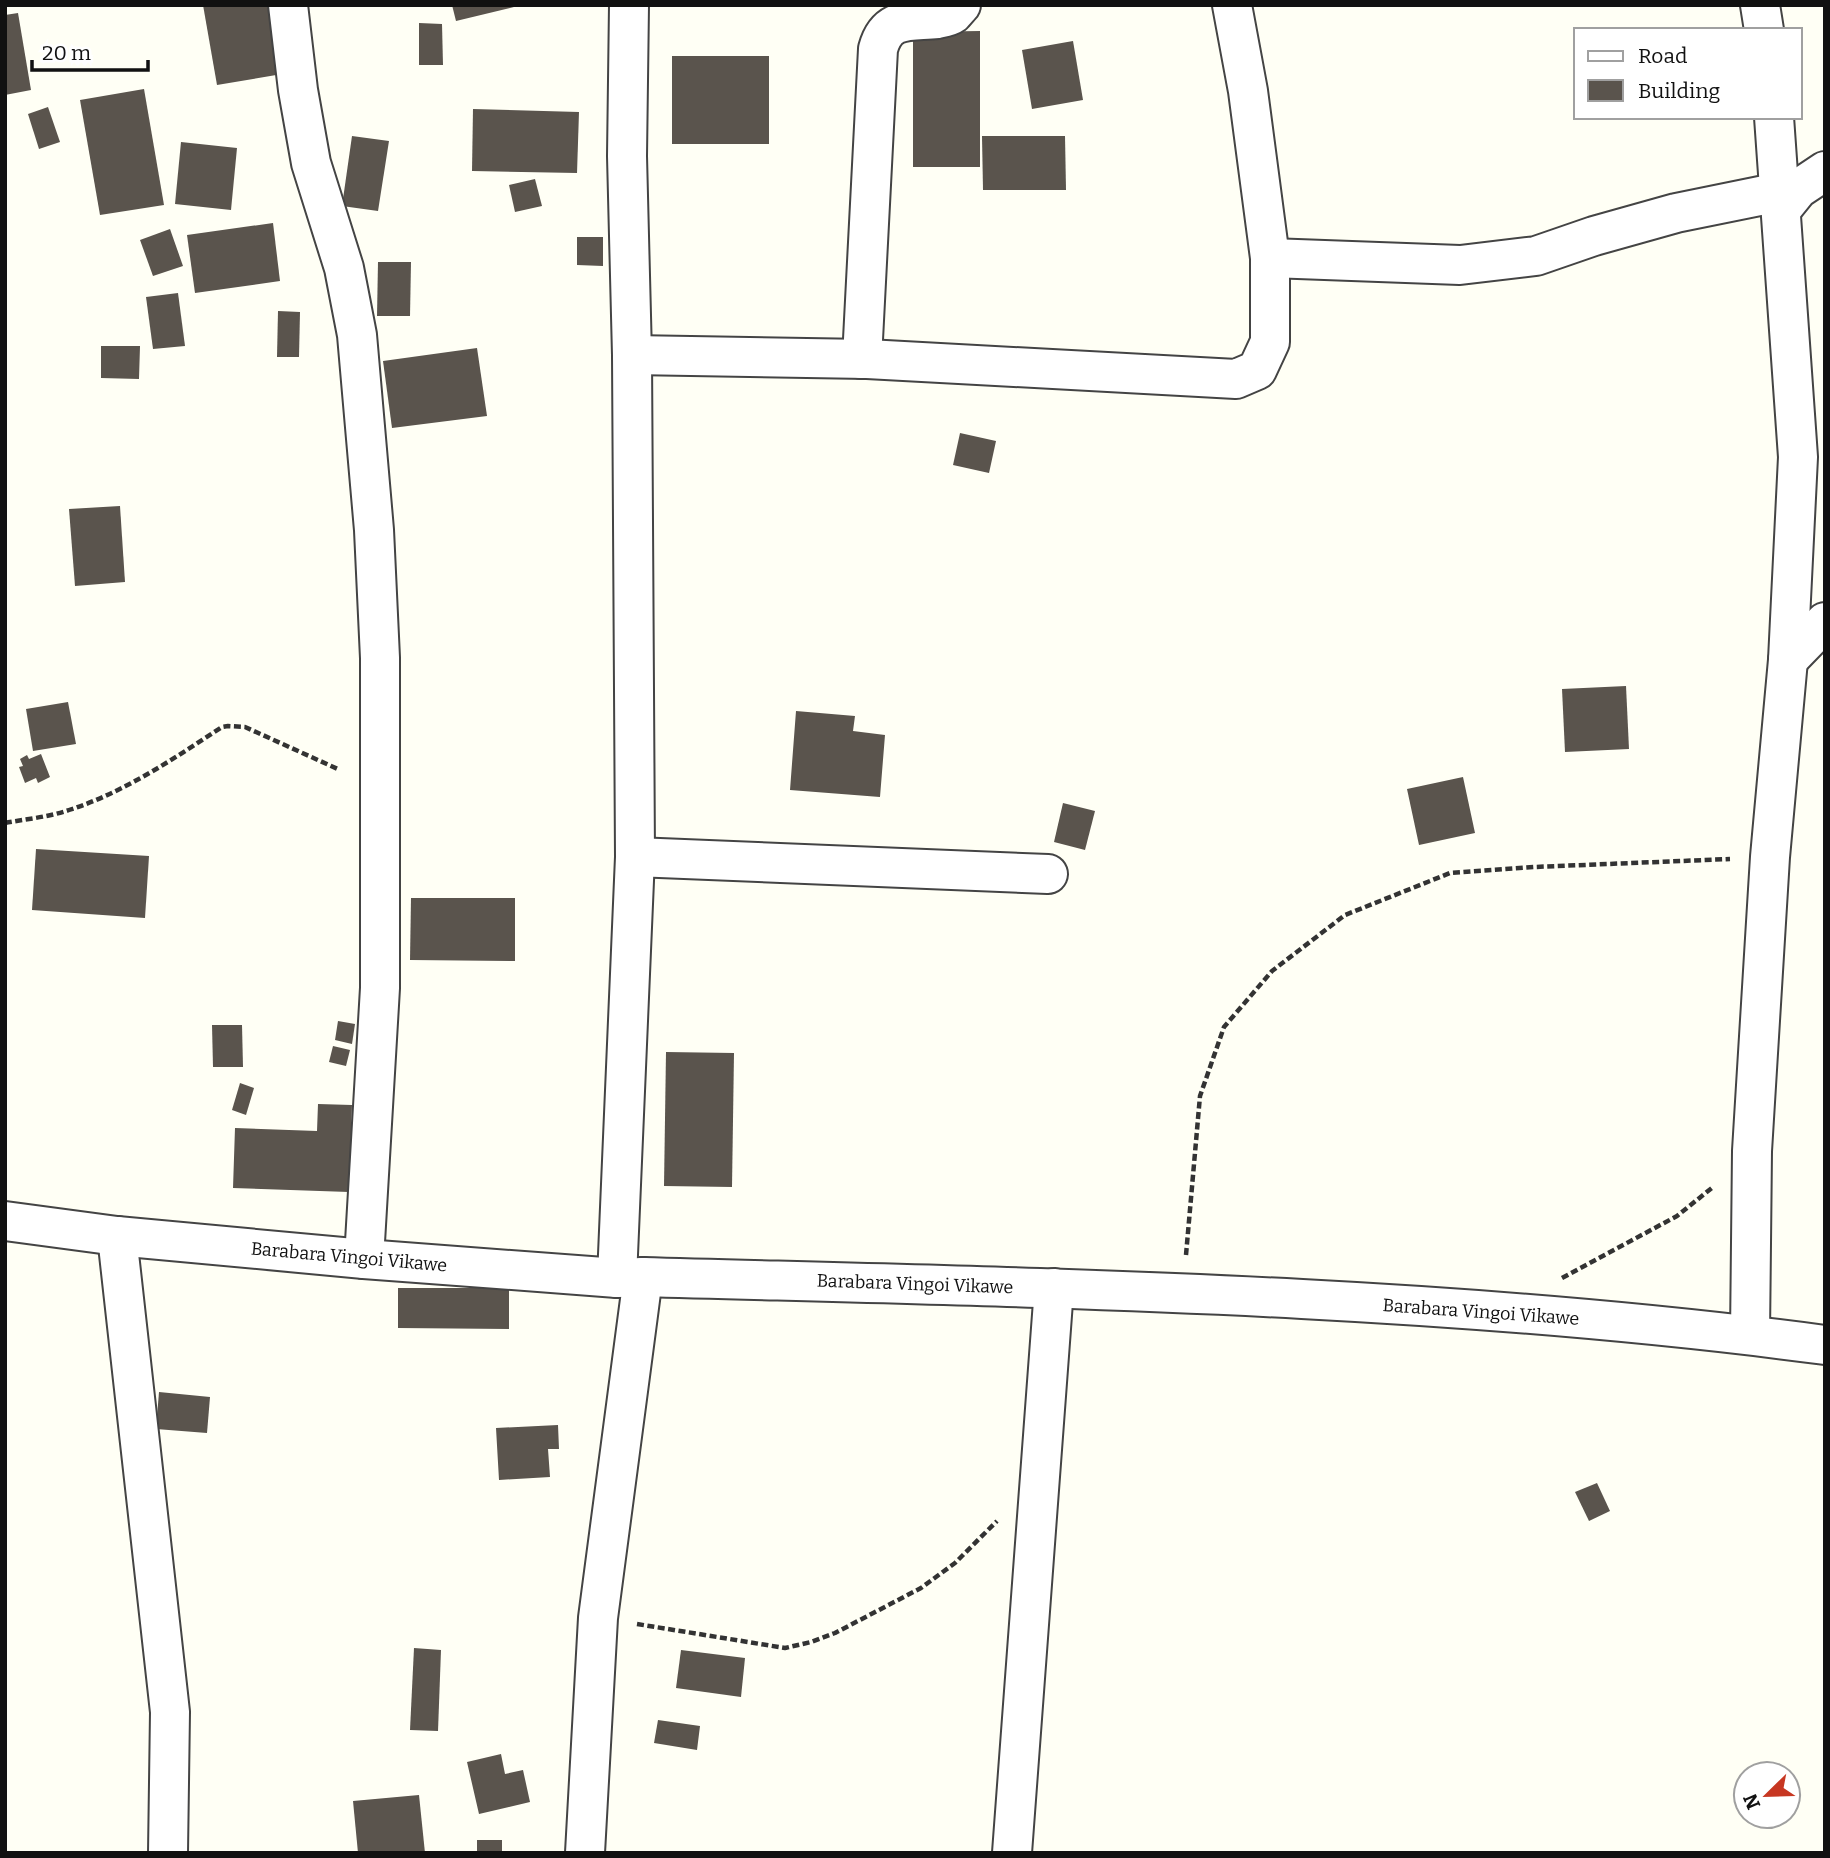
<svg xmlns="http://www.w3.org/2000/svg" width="1830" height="1858" font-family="Bitter,serif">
<rect width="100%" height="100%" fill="#fffff5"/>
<!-- building -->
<g fill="#5a544d">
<polygon points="203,5 276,5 288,73 217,85"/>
<polygon points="452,5 518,5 518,6 456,21"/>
<polygon points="18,13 31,90 5,95 5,15"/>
<polygon points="419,23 442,24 443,65 419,65"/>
<polygon points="980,31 980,167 913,167 913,32"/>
<polygon points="1073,41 1083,100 1032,109 1022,50"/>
<rect x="672" y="56" width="97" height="88"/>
<polygon points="144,89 164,205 100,215 80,100"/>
<polygon points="48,107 60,142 39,149 28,114"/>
<polygon points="473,109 579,112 577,173 472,171"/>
<polygon points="352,136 389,141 378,211 342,206"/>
<polygon points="982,136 1065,136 1066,190 983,190"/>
<polygon points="181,142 237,148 231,210 175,204"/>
<polygon points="535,179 542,206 515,212 509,185"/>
<polygon points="273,223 280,281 195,293 187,235"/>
<polygon points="170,229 183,266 153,276 140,240"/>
<polygon points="577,237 603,237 603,266 577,265"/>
<polygon points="378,262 411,262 410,316 377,316"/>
<polygon points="178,293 185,346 153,349 146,297"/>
<polygon points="278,311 300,312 299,357 277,357"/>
<polygon points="101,346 140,346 139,379 101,378"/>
<polygon points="477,348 487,416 392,428 383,361"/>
<polygon points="960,433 996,441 989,473 953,465"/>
<polygon points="120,506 125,582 75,586 69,509"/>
<polygon points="1626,686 1629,749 1565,752 1562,689"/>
<polygon points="68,702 76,744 33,751 26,709"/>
<polygon points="796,711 855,716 853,731 885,735 880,797 790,790"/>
<polygon points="41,754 50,777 38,783 36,778 25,783 19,767 23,766 20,759 27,755 29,759"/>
<polygon points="1463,777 1475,833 1419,845 1407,789"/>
<polygon points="1063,803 1095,811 1085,850 1054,842"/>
<polygon points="36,849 149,856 145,918 32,910"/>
<polygon points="411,898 515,898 515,961 410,960"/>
<polygon points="338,1021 355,1024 352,1044 335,1040"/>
<polygon points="212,1025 242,1025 243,1067 213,1067"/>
<polygon points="333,1046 350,1050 346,1066 329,1062"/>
<polygon points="666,1052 734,1053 732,1187 664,1186"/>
<polygon points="240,1083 254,1088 246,1115 232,1110"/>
<polygon points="318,1104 352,1105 349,1192 233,1188 235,1128 317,1131"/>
<polygon points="398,1288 509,1288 509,1329 398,1328"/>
<polygon points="159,1392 210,1397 207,1433 156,1429"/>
<polygon points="558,1425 559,1449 548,1449 550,1477 499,1480 496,1428"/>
<polygon points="1597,1483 1610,1511 1589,1521 1575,1492"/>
<polygon points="414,1648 441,1650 438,1731 410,1730"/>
<polygon points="681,1650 745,1658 741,1697 676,1688"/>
<polygon points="658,1720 700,1726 697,1750 654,1743"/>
<polygon points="501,1754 505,1774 523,1770 530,1802 479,1814 467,1762"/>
<polygon points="419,1795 425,1853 358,1853 353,1801"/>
<rect x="477" y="1840" width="25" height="13"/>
</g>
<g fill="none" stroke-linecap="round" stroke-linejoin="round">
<defs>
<g id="street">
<polyline points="288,5 298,90 311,163 344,268 357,335 374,530 380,658 380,988 364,1259"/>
<polyline points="1760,5 1764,30"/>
<polyline points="1781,210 1798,189 1825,171"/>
<polyline points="1270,258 1460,265 1536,256 1594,236 1676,213 1779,192"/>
<polyline points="632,355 867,359 1236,379 1257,370 1270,342 1270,258 1248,91 1232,5"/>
<path d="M862 359 878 49C887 16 909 22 937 19 942 18 949 17 953 14 954 13 960 6 961 5"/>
<polyline points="1788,660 1825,622"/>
<polyline points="635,857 1048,874"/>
<path d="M5 1221 117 1236 364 1259 617 1278 643 1277C1037 1288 1433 1293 1825 1345"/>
<polyline points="117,1236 170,1712 168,1853"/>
<polyline points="617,1278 635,857 632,355 627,156 629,5"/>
<polyline points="1750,1335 1752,1151 1770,857 1788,660 1798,457 1774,117"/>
<polyline points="585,1853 598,1618 643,1277"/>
<polyline points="1012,1853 1054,1288"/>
</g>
</defs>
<!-- street casing -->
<use href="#street" stroke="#444" stroke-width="42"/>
<!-- path -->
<g stroke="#333" stroke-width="4.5" stroke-dasharray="7 3.5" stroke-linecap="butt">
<path d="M5 823C26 819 49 817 69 810 125 792 173 759 222 727L228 726 245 727 340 770"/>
<polyline points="1186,1255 1200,1096 1224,1027 1272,971 1345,915 1450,873 1534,867 1730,859"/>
<polyline points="1562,1278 1677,1216 1713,1187"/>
<polyline points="637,1624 785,1648 811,1642 835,1633 921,1588 955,1563 997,1521"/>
</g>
<!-- street -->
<use href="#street" stroke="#fff" stroke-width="38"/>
</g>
<g text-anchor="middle" stroke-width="7" stroke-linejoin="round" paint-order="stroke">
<!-- street labels -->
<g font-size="18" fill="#111" stroke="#fff">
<text transform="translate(349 1257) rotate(5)" y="6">Barabara Vingoi Vikawe</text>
<text transform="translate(915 1284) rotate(2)" y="6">Barabara Vingoi Vikawe</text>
<text transform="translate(1481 1312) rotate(4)" y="6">Barabara Vingoi Vikawe</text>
</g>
</g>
<!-- border -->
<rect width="1830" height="1858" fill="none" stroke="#111111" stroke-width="14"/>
<!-- legend -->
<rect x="1574" y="28" width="228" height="91" fill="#ffffff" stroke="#a0a0a0" stroke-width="2"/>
<rect x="1588" y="51" width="35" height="10" fill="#ffffff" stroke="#a0a0a0" stroke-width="2"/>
<text x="1638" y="63" font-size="21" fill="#111111">Road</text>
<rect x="1588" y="80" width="35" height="21" fill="#5a544d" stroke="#a0a0a0" stroke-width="2"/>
<text x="1638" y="98" font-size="21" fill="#111111">Building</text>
<!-- north arrow -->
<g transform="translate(1767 1795) rotate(247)"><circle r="33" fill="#ffffff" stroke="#a0a0a0" stroke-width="2"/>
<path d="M0-5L12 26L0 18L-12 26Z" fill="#c73722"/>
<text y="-10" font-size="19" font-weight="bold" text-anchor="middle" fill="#111111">N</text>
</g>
<!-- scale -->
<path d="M32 60v10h116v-10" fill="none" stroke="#111111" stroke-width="3.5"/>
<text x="42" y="60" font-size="21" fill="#111111" stroke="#ffffff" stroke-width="5" paint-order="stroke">20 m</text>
</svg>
